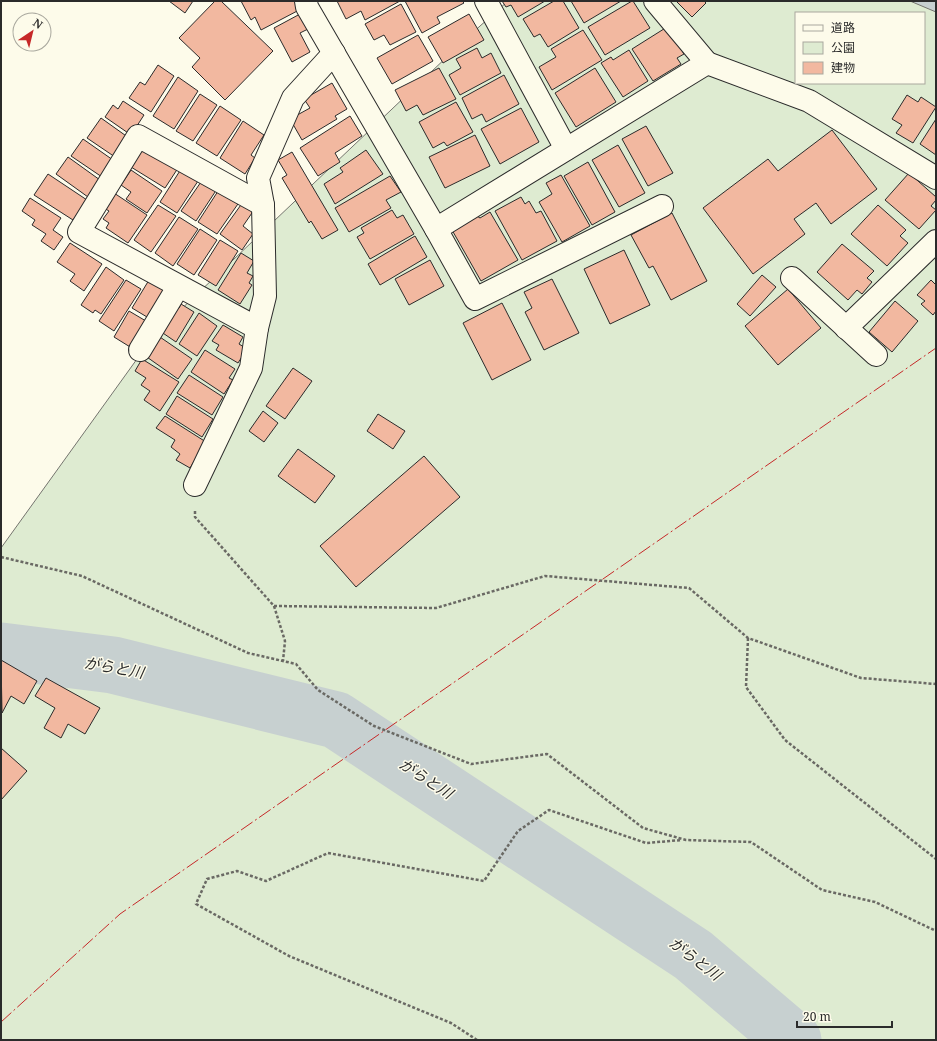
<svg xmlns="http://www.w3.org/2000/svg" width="937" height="1041" font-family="'Noto Serif','Noto Sans JP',serif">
<rect width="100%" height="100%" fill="#fdfbea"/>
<!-- green -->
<path fill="#deebd1" stroke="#74746e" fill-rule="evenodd" d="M508 1H936V1040H1V548L155 334 470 35ZM796 13H924V83H796Z"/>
<!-- water -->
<polygon fill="#c7d0d0" stroke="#74746e" points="910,1 936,1 936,12"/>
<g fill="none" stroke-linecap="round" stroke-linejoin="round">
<!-- river -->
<polyline stroke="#c7d0d0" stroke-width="57" points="1,651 113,665 336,720 693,955 793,1040"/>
</g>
<!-- building -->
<g fill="#f2b8a0" stroke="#2b2b2b">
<polygon points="169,1 193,1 185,13"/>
<polygon points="215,1 221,1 273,51 225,100 192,67 200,58 179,38"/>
<polygon points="241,1 297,1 301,9 261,30 255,17 251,20"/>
<polygon points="337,1 400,1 365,20 361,11 346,19"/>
<polygon points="405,1 462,1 464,3 437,17 440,23 422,33"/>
<polygon points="502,1 545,1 518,17 511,5 506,7"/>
<polygon points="554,1 563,1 579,28 548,47 540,34 534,37 523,19"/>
<polygon points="571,1 621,1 584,23"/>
<polygon points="632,1 633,1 650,28 605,55 588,27"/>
<polygon points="676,1 704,1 706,3 692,17"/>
<polygon points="401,4 416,32 390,45 384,35 374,40 365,24"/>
<polygon points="300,14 308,29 300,33 310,52 292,62 274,28"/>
<polygon points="469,14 484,40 443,63 428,37"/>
<polygon points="667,27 684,54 677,58 681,64 653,81 632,49"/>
<polygon points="583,30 602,60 552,90 539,67 556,57 551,49"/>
<polygon points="418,35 433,61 392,84 377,58"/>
<polygon points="477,48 482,58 491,53 501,73 460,95 449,75 461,68 456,59"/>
<polygon points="629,50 648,81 623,97 601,63 611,57 613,60"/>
<polygon points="158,65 174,76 151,112 129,98 140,82 145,85"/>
<polygon points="439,68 456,99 423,115 417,105 406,111 395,90"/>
<polygon points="595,68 616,102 576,127 555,93"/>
<polygon points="504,75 519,104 486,122 482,114 472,119 462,98"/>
<polygon points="178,77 198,91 174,129 153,116"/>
<polygon points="332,83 347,109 335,116 337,119 302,140 290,119 310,108 304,99"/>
<polygon points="200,94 217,105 193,141 176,131"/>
<polygon points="907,95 918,102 921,97 936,107 913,143 896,133 902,125 892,119"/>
<polygon points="123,101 144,115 131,135 105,117 113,105 118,109"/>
<polygon points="456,102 473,132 447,146 444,142 433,148 419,122"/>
<polygon points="220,106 241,120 217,156 196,143"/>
<polygon points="521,108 539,142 500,164 481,129"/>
<polygon points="350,116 362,136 335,153 340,162 318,176 300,148"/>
<polygon points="101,118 129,138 115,157 87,138"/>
<polygon points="936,119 936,155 920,144"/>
<polygon points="243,121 264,135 251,155 255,158 245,174 220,158"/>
<polygon points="646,126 673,173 648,186 622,139"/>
<polygon points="832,130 877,189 831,224 816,203 794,219 805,234 753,274 703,208 768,159 778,171"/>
<polygon points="475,135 490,166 445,188 429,157"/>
<polygon points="83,139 113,160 102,177 71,156"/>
<polygon points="618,145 645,193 619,207 592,160"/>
<polygon points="142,148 180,165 165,188 131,167"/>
<polygon points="366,150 383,174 335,204 324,184 343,172 340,168"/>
<polygon points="292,152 338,230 322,239 311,221 309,223 282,178 287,175 278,160"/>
<polygon points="68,157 100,180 88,197 56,174"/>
<polygon points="588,162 615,212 592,225 564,176"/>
<polygon points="183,166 200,178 177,213 160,202"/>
<polygon points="131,170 162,191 147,213 126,199 131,192 121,185"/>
<polygon points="909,173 936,197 936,200 931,206 936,210 919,229 885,200"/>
<polygon points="48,174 87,200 73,220 34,195"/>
<polygon points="561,175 590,226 562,242 539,202 552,194 546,183"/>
<polygon points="390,176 401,192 386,200 391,208 349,232 335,208"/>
<polygon points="203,179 217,189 196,221 181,211"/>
<polygon points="220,188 240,201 217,234 198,222"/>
<polygon points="114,193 147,215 128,243 106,228 109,223 103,219 109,211 104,208"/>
<polygon points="521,197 525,204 529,201 536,213 541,211 557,241 522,260 495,211"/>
<polygon points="30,198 61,218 53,230 63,237 54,250 41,241 46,234 32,225 35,220 22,211"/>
<polygon points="243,202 254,210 243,226 253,234 242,250 220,234"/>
<polygon points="158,205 176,216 151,252 134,240"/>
<polygon points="878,205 906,230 900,236 908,243 887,266 851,234"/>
<polygon points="392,210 397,218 403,215 414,234 370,259 357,237 364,233 361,228"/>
<polygon points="490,212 518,260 481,281 452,230 477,216 480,218"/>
<polygon points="672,213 707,281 671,300 653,266 649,268 631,235"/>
<polygon points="179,217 198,229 173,266 155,253"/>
<polygon points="200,229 217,240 194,275 177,264"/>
<polygon points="415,236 427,257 380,285 368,264"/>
<polygon points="220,240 238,251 216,286 198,275"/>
<polygon points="70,243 102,264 84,291 70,281 75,274 57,262"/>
<polygon points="842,244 874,271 867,278 872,282 862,294 857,290 848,300 817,272"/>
<polygon points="624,250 650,305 610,324 584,269"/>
<polygon points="241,253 254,261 247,273 253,276 249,283 252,285 240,304 218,290"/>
<polygon points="430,260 444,286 409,305 395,279"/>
<polygon points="106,267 124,280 101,314 95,310 93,313 81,305"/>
<polygon points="762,275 776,287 750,316 737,304"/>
<polygon points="552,279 579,333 544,350 525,312 532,308 524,292"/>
<polygon points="126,280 141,289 114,331 99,321"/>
<polygon points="149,280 165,290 152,320 132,308"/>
<polygon points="931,280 936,285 936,311 933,315 921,304 925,301 917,295"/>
<polygon points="788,289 821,328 778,365 745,326"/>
<polygon points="895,301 918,321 892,352 869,332"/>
<polygon points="502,303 531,360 492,380 463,323"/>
<polygon points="173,304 179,308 181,304 194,312 176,342 157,329"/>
<polygon points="129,311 151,324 135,350 114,337"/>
<polygon points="199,313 217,326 197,356 179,344"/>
<polygon points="223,325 243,337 239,344 247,349 238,363 216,350 219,345 212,341"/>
<polygon points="157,335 192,359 178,379 144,355"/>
<polygon points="205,350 235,369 229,378 233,380 224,394 191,372"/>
<polygon points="142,359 179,382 160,411 144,400 150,391 141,385 146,378 135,371"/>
<polygon points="293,368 312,381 285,419 266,406"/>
<polygon points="189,375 223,397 212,415 177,393"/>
<polygon points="177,396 213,419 202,437 166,414"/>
<polygon points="263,411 278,423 264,442 249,431"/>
<polygon points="378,414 405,431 393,449 367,431"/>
<polygon points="165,416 206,442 190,468 176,460 180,454 171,447 175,440 156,428"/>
<polygon points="298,449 335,476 315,503 278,476"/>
<polygon points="424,456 460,497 356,587 320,546"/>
<polygon points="1,660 37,681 24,704 11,696 2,713"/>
<polygon points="46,678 100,708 85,734 68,724 61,738 44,728 55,708 35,696"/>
<polygon points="1,748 27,771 1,800"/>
</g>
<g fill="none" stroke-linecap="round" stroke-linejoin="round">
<defs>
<g id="minor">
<polyline points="306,1 307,7 436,229 707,63 655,1"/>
<polyline points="486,1 566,149"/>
<polyline points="707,63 809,101 936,178"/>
<polyline points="436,229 475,299 662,206"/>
<polyline points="792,278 876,355"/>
<polyline points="257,328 79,232 138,136 263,205"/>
<polyline points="846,328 936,241"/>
<polyline points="140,350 178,287"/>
<polyline points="195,485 251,368 257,328 265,296 263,205 258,178 293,98 334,53"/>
</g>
</defs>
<!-- minor casing -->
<use href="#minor" stroke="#2b2b2b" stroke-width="24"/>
<!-- path -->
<g stroke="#6a6964" stroke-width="2.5" stroke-dasharray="3 2" stroke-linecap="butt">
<polyline points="195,511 195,517 274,606 436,608 545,576 689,588 748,638 861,678 936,684"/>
<polyline points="1,557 82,576 248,653 296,664 318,690 374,726 471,764 547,754 643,828 686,840 751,842 822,890 875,902 936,931"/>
<polyline points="274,606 285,641 283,661"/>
<polyline points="748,638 746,687 785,740 936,859"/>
<polyline points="477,1040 451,1023 289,956 196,904 207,879 237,871 266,881 328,853 484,881 518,831 549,810 646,843 682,840"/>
</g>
<!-- minor -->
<use href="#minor" stroke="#fdfbea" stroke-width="22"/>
<!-- power -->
<polyline stroke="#c62828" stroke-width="1" stroke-dasharray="14 3 2 3" stroke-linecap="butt" points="1,1022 120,914 936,348"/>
</g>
<g text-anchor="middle" stroke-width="3" stroke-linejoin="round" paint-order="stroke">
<!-- water labels -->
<g font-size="15" font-style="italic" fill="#2b2b2b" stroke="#fdfbea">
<text transform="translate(114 668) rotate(10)" y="5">がらと川</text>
<text transform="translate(426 779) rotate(33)" y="5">がらと川</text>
<text transform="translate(695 959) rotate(37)" y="5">がらと川</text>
</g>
</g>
<!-- border -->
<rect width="937" height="1041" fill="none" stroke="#2b2b2b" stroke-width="4"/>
<!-- legend -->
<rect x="795" y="12" width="130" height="72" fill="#fdfbea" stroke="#a9a89e"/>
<rect x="803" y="25" width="20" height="6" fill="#fdfbea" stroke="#a9a89e"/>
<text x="831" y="32" font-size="12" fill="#2b2b2b">道路</text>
<rect x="803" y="42" width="20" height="12" fill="#deebd1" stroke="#a9a89e"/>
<text x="831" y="52" font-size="12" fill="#2b2b2b">公園</text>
<rect x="803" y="62" width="20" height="12" fill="#f2b8a0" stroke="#a9a89e"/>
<text x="831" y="72" font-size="12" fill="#2b2b2b">建物</text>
<!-- north arrow -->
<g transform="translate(32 32) rotate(35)"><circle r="19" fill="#fdfbea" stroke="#a9a89e"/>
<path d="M0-3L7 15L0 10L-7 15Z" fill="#c62828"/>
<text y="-6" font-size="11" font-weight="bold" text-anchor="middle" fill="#2b2b2b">N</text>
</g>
<!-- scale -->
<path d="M797 1021v6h95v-6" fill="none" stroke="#2b2b2b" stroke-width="2"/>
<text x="803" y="1021" font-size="12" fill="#2b2b2b" stroke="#fdfbea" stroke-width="3" paint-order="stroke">20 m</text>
</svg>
